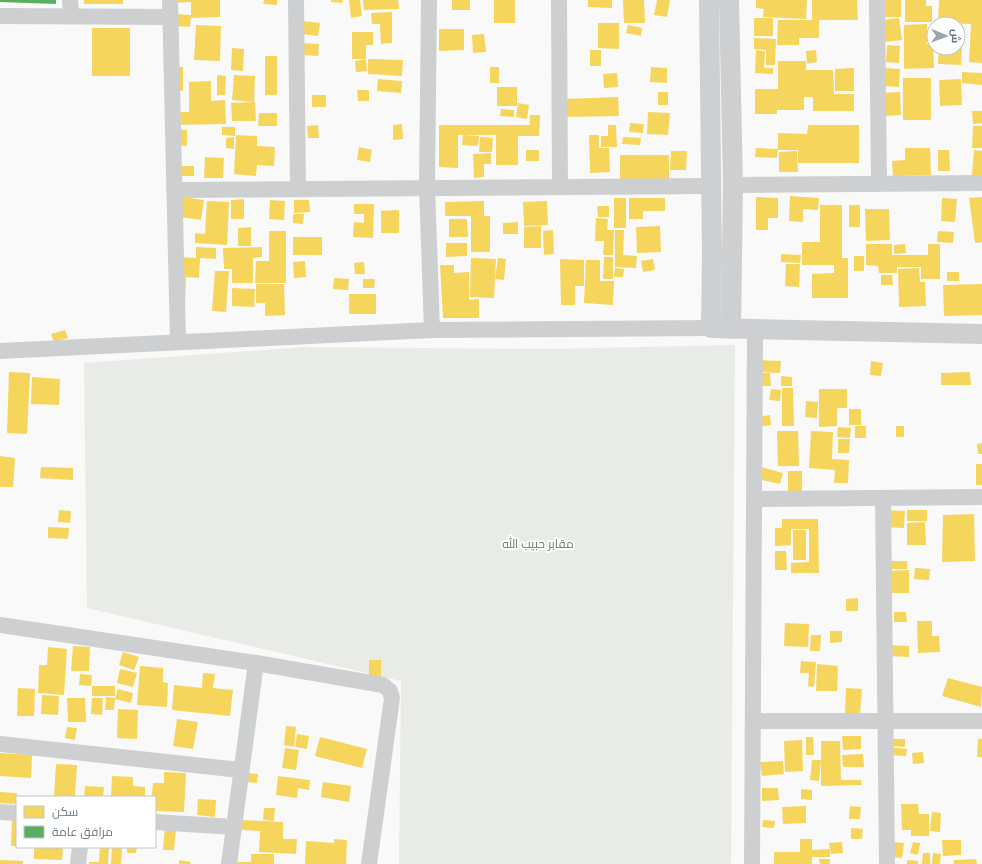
<svg xmlns="http://www.w3.org/2000/svg" width="982" height="864" font-family="'Nunito Sans',Cairo,sans-serif">
<rect width="100%" height="100%" fill="#f9f9f9"/>
<!-- green -->
<polygon fill="#e8ebe6" points="735,345 731,864 399,864 401,681 87,608 84,363 304,347 547,349"/>
<!-- homes -->
<g fill="#f6d55c">
<rect x="84" y="0" width="39" height="4"/>
<polygon points="172,0 220,0 220,17 191,18 191,2 172,3"/>
<polygon points="264,0 277,0 277,5 263,4"/>
<polygon points="331,0 343,0 342,3 331,2"/>
<polygon points="349,0 360,0 362,16 351,18"/>
<polygon points="363,0 398,0 399,9 364,10"/>
<rect x="452" y="0" width="18" height="10"/>
<rect x="494" y="0" width="21" height="23"/>
<polygon points="588,0 612,0 612,8 588,7"/>
<polygon points="623,0 644,0 645,23 624,23"/>
<polygon points="657,0 670,0 667,17 654,15"/>
<polygon points="756,0 807,0 806,19 763,17 764,9 756,8"/>
<polygon points="812,0 857,0 858,20 819,20 819,38 799,38 799,45 777,45 778,20 812,20"/>
<polygon points="880,0 901,0 901,17 881,17"/>
<polygon points="905,0 926,0 926,6 932,6 932,22 905,22"/>
<polygon points="939,0 982,0 982,63 969,62 971,24 938,23"/>
<polygon points="392,12 392,43 381,44 380,24 372,24 371,13"/>
<polygon points="174,14 191,15 190,27 174,26"/>
<rect x="754" y="18" width="19" height="18"/>
<polygon points="899,18 902,40 885,42 882,20"/>
<polygon points="303,21 320,23 318,36 302,34"/>
<polygon points="598,23 619,23 619,49 598,48"/>
<polygon points="927,24 927,44 933,44 934,68 904,69 904,25"/>
<polygon points="196,25 221,26 220,61 194,60"/>
<polygon points="628,25 642,28 641,36 626,33"/>
<polygon points="958,25 963,25 961,65 938,64 939,48 958,48"/>
<rect x="92" y="28" width="38" height="48"/>
<polygon points="439,29 464,29 464,50 439,51"/>
<polygon points="352,32 373,32 373,45 366,45 366,59 352,59"/>
<polygon points="484,34 486,52 473,53 472,35"/>
<polygon points="754,38 776,39 775,65 766,65 766,50 754,49"/>
<polygon points="302,43 319,44 318,56 301,55"/>
<polygon points="887,45 900,46 899,63 886,62"/>
<polygon points="232,48 244,49 243,71 231,70"/>
<rect x="590" y="50" width="11" height="16"/>
<polygon points="756,50 765,51 764,68 773,68 773,74 755,73"/>
<polygon points="816,50 817,62 807,64 806,51"/>
<rect x="265" y="56" width="12" height="39"/>
<polygon points="366,59 367,71 356,72 355,61"/>
<polygon points="368,59 403,60 402,76 368,74"/>
<polygon points="778,61 806,61 806,70 833,70 834,94 854,94 854,111 813,111 813,97 804,97 804,110 777,110 777,114 755,114 755,89 778,89"/>
<polygon points="174,67 183,67 183,91 174,90"/>
<rect x="490" y="67" width="9" height="16"/>
<polygon points="651,67 667,68 667,83 650,82"/>
<polygon points="854,68 854,91 835,91 835,69"/>
<polygon points="882,68 900,69 899,87 882,86"/>
<polygon points="962,72 982,73 982,85 962,83"/>
<polygon points="617,73 618,87 604,88 603,74"/>
<polygon points="217,75 226,76 225,95 217,95"/>
<polygon points="234,75 255,76 254,102 232,100"/>
<rect x="903" y="78" width="28" height="42"/>
<polygon points="378,79 402,81 401,93 377,91"/>
<polygon points="961,79 962,105 940,106 939,80"/>
<polygon points="211,81 211,101 225,100 226,124 174,125 174,112 189,112 189,82"/>
<rect x="497" y="87" width="20" height="19"/>
<polygon points="357,90 369,90 369,101 358,101"/>
<rect x="658" y="92" width="10" height="13"/>
<polygon points="900,92 901,115 883,116 882,93"/>
<rect x="312" y="95" width="14" height="12"/>
<polygon points="618,97 619,116 565,117 564,99"/>
<polygon points="255,102 256,121 232,121 231,103"/>
<polygon points="518,103 529,105 527,119 516,117"/>
<polygon points="501,109 514,110 514,117 500,116"/>
<polygon points="972,111 982,111 982,123 973,124"/>
<polygon points="648,112 670,113 668,135 647,134"/>
<polygon points="259,113 277,113 277,126 258,126"/>
<polygon points="530,115 540,115 539,136 518,136 518,165 496,165 496,135 458,135 458,168 439,167 439,125 530,125"/>
<polygon points="630,123 644,124 643,133 629,132"/>
<polygon points="402,124 403,139 393,140 393,125"/>
<polygon points="318,125 319,138 308,138 307,126"/>
<polygon points="608,125 616,125 617,147 601,147 601,136 608,136"/>
<polygon points="808,125 859,125 859,163 798,163 798,150 778,150 778,133 807,134"/>
<polygon points="973,126 982,126 982,148 972,148"/>
<polygon points="222,127 235,127 235,136 222,135"/>
<polygon points="176,129 187,130 187,146 175,145"/>
<polygon points="236,135 257,136 257,146 275,147 274,166 257,165 256,176 234,174"/>
<polygon points="463,135 479,136 478,146 462,145"/>
<polygon points="589,135 599,135 599,148 609,148 610,172 590,173"/>
<polygon points="234,137 234,149 226,148 226,138"/>
<polygon points="480,137 493,138 492,152 479,152"/>
<polygon points="623,137 641,138 640,145 622,144"/>
<polygon points="359,147 372,150 370,162 357,160"/>
<polygon points="756,148 778,149 777,158 755,157"/>
<polygon points="905,148 930,148 931,175 893,176 892,161 905,160"/>
<rect x="526" y="150" width="13" height="11"/>
<polygon points="938,150 949,150 950,171 938,171"/>
<polygon points="974,150 982,151 982,175 972,175"/>
<polygon points="671,151 687,151 686,170 670,170"/>
<polygon points="797,151 798,172 779,172 779,152"/>
<polygon points="491,153 491,164 484,164 484,177 474,178 473,154"/>
<rect x="620" y="155" width="49" height="24"/>
<polygon points="205,157 224,158 223,178 204,178"/>
<polygon points="175,166 194,166 194,176 176,176"/>
<polygon points="176,196 204,200 201,220 173,216"/>
<polygon points="790,196 819,198 818,210 803,209 803,222 789,221"/>
<polygon points="756,197 778,198 778,218 768,218 768,230 756,230"/>
<polygon points="982,197 982,242 975,243 969,198"/>
<rect x="614" y="198" width="12" height="30"/>
<polygon points="629,198 665,198 665,211 643,211 643,219 629,219"/>
<polygon points="942,198 957,199 955,222 941,221"/>
<polygon points="244,199 244,219 231,219 231,200"/>
<polygon points="270,200 285,201 284,220 269,219"/>
<polygon points="294,200 309,200 310,212 294,213"/>
<polygon points="207,201 229,202 227,245 195,243 195,233 205,234"/>
<polygon points="484,201 484,216 490,216 490,252 471,252 471,216 445,216 445,202"/>
<polygon points="547,201 548,225 524,226 523,202"/>
<polygon points="354,204 374,204 373,238 353,237 354,222 364,223 364,214 354,214"/>
<polygon points="820,205 842,205 842,258 848,258 848,298 812,298 812,274 834,273 834,265 802,265 802,242 820,242"/>
<rect x="849" y="205" width="11" height="22"/>
<polygon points="597,206 609,206 609,217 598,217"/>
<polygon points="865,209 889,209 890,240 866,241"/>
<polygon points="399,210 399,233 381,233 381,211"/>
<polygon points="293,214 304,214 303,224 293,223"/>
<polygon points="596,218 608,219 607,230 614,230 613,255 603,255 604,241 595,241"/>
<polygon points="449,219 467,219 468,237 449,237"/>
<polygon points="518,222 518,234 503,234 503,223"/>
<polygon points="541,226 541,248 524,248 524,227"/>
<polygon points="660,226 661,252 637,253 636,227"/>
<polygon points="251,227 251,246 238,246 238,228"/>
<polygon points="553,230 554,254 544,255 543,231"/>
<polygon points="615,230 624,230 623,255 637,256 636,268 615,267"/>
<polygon points="269,231 286,231 286,283 255,283 256,261 269,261"/>
<polygon points="938,231 954,232 953,243 937,242"/>
<rect x="293" y="237" width="29" height="18"/>
<polygon points="446,243 467,243 467,256 446,257"/>
<polygon points="866,244 892,244 892,255 928,255 928,244 940,244 940,279 921,279 921,267 897,267 897,273 879,273 878,266 866,265"/>
<polygon points="905,244 906,253 894,254 894,245"/>
<polygon points="196,247 216,248 216,259 200,258 199,278 186,277 185,306 176,306 177,257 196,258"/>
<polygon points="262,247 262,257 253,258 253,283 232,283 232,269 224,269 223,248"/>
<polygon points="781,254 801,255 800,263 781,262"/>
<rect x="854" y="256" width="10" height="15"/>
<polygon points="604,257 613,257 613,279 603,279"/>
<polygon points="471,258 496,259 494,298 470,297"/>
<polygon points="498,258 506,259 504,280 495,279"/>
<polygon points="560,259 584,260 584,286 575,286 575,305 561,305"/>
<polygon points="653,259 655,270 643,272 641,261"/>
<polygon points="586,260 600,260 600,281 614,281 613,305 584,303"/>
<polygon points="305,261 306,277 294,278 293,262"/>
<polygon points="364,262 365,274 355,274 354,263"/>
<polygon points="786,264 800,264 799,287 785,286"/>
<polygon points="440,265 454,265 454,273 469,272 469,300 479,299 479,318 443,318"/>
<polygon points="615,268 624,269 623,277 614,277"/>
<polygon points="919,268 920,282 925,282 926,306 899,307 898,269"/>
<polygon points="215,271 229,271 226,312 212,311"/>
<rect x="947" y="272" width="12" height="9"/>
<polygon points="881,275 892,275 893,285 881,285"/>
<polygon points="334,278 349,279 348,290 333,289"/>
<polygon points="363,279 375,279 374,288 363,288"/>
<polygon points="256,284 284,284 285,315 265,316 265,303 256,303"/>
<polygon points="982,284 982,315 944,316 943,285"/>
<polygon points="232,288 255,289 254,307 232,306"/>
<rect x="349" y="294" width="27" height="20"/>
<polygon points="65,330 68,338 54,342 51,334"/>
<polygon points="758,360 781,361 780,373 758,372"/>
<polygon points="871,361 883,363 881,376 870,375"/>
<polygon points="9,372 30,373 27,434 7,433"/>
<polygon points="970,372 971,385 941,385 941,373"/>
<polygon points="759,373 770,373 771,386 759,386"/>
<polygon points="781,376 792,377 792,386 781,386"/>
<polygon points="32,377 60,379 59,405 31,404"/>
<polygon points="782,388 793,388 794,426 782,426"/>
<polygon points="771,389 781,390 780,401 769,400"/>
<polygon points="819,389 847,389 847,408 837,408 837,426 819,427"/>
<polygon points="806,401 818,402 817,418 805,417"/>
<rect x="849" y="409" width="12" height="16"/>
<polygon points="770,415 771,425 759,427 758,417"/>
<rect x="855" y="426" width="11" height="12"/>
<rect x="896" y="426" width="8" height="11"/>
<polygon points="838,427 851,428 850,438 837,437"/>
<polygon points="777,431 798,431 799,466 778,466"/>
<polygon points="811,431 833,432 832,459 849,460 848,483 834,483 835,470 809,468"/>
<polygon points="838,439 850,439 849,453 838,453"/>
<polygon points="982,443 982,454 978,454 977,444"/>
<polygon points="0,456 15,458 13,487 0,487"/>
<rect x="976" y="464" width="6" height="21"/>
<polygon points="41,467 73,468 73,480 40,478"/>
<polygon points="761,467 783,473 780,484 758,479"/>
<rect x="788" y="471" width="14" height="24"/>
<polygon points="59,510 71,511 70,523 58,522"/>
<polygon points="884,510 905,511 904,528 884,527"/>
<rect x="907" y="510" width="20" height="11"/>
<polygon points="974,514 975,561 942,562 943,515"/>
<polygon points="782,519 818,519 819,573 791,573 791,563 809,562 809,529 791,529 791,545 775,546 775,528 782,528"/>
<polygon points="925,522 926,545 907,545 907,523"/>
<polygon points="48,527 69,528 68,539 48,538"/>
<rect x="793" y="530" width="13" height="30"/>
<polygon points="775,551 786,551 787,570 775,570"/>
<rect x="884" y="561" width="23" height="8"/>
<polygon points="915,568 930,569 929,580 914,579"/>
<polygon points="909,570 909,593 887,593 886,571"/>
<polygon points="858,598 858,611 846,611 846,599"/>
<polygon points="894,612 906,612 907,622 894,622"/>
<polygon points="917,621 932,621 932,636 939,636 940,652 918,653"/>
<polygon points="785,623 809,624 808,647 784,646"/>
<polygon points="830,631 842,631 842,642 830,643"/>
<polygon points="811,635 821,635 820,651 810,651"/>
<polygon points="887,645 909,646 909,657 886,656"/>
<polygon points="73,646 90,647 89,671 71,671"/>
<polygon points="48,647 67,649 64,695 38,693 39,665 47,665"/>
<polygon points="123,652 139,657 134,670 119,665"/>
<polygon points="369,660 381,660 381,677 369,678"/>
<polygon points="801,661 816,662 814,687 808,686 809,673 800,673"/>
<polygon points="817,664 838,666 837,691 816,691"/>
<polygon points="140,666 163,668 163,682 168,683 167,707 137,705"/>
<polygon points="120,669 137,673 133,687 117,683"/>
<polygon points="203,673 215,674 213,688 233,690 230,716 172,710 174,685 202,688"/>
<polygon points="80,674 92,675 91,686 79,685"/>
<polygon points="948,678 982,687 981,707 942,696"/>
<rect x="92" y="686" width="23" height="10"/>
<polygon points="18,688 35,689 34,716 17,716"/>
<polygon points="846,688 862,689 860,714 845,713"/>
<polygon points="118,689 133,693 131,703 115,699"/>
<polygon points="42,695 59,696 58,715 41,714"/>
<polygon points="106,697 115,698 114,710 105,710"/>
<polygon points="67,698 85,698 86,722 68,722"/>
<polygon points="92,698 103,698 102,715 91,714"/>
<polygon points="118,709 138,710 137,739 117,738"/>
<polygon points="177,719 198,722 193,749 173,746"/>
<polygon points="286,726 296,727 294,747 284,745"/>
<polygon points="67,727 77,728 75,740 65,738"/>
<polygon points="297,734 309,736 307,749 295,747"/>
<polygon points="842,736 861,736 861,749 843,750"/>
<polygon points="320,737 367,749 362,768 315,756"/>
<polygon points="806,737 813,737 814,755 806,755"/>
<polygon points="887,739 905,739 905,747 887,746"/>
<polygon points="978,739 982,739 982,757 977,757"/>
<polygon points="802,740 803,771 785,772 784,741"/>
<polygon points="821,741 840,741 841,780 861,780 862,785 821,786"/>
<polygon points="887,747 907,749 906,756 887,755"/>
<polygon points="285,748 299,750 296,770 282,768"/>
<polygon points="923,752 924,763 913,764 912,753"/>
<polygon points="0,753 32,755 31,778 0,776"/>
<polygon points="863,754 864,767 843,767 842,755"/>
<polygon points="812,760 821,760 819,781 810,780"/>
<polygon points="783,761 784,774 762,776 760,762"/>
<polygon points="56,764 77,765 75,797 54,797"/>
<polygon points="164,772 186,773 184,812 155,811 155,797 153,797 152,794 153,783 164,783"/>
<polygon points="247,773 258,774 257,783 246,782"/>
<polygon points="112,776 133,777 133,786 145,787 145,797 111,797"/>
<polygon points="278,776 310,780 309,790 298,788 297,798 276,795"/>
<polygon points="323,782 351,786 349,802 321,797"/>
<polygon points="85,786 104,787 103,797 84,797"/>
<polygon points="762,788 778,788 779,800 762,801"/>
<polygon points="801,789 812,790 812,800 801,799"/>
<polygon points="0,792 17,793 16,804 0,803"/>
<polygon points="198,799 216,800 215,817 197,815"/>
<polygon points="901,804 918,804 919,814 929,814 929,836 911,836 911,830 902,830"/>
<polygon points="806,806 806,823 783,824 782,807"/>
<polygon points="850,806 861,807 860,819 849,819"/>
<polygon points="264,808 275,808 274,821 263,820"/>
<polygon points="932,812 941,813 940,832 930,831"/>
<polygon points="12,820 17,820 17,846 11,846"/>
<polygon points="241,820 283,822 283,839 297,839 296,854 259,852 260,831 241,830"/>
<polygon points="763,820 775,821 774,828 762,827"/>
<polygon points="165,827 176,828 174,850 163,850"/>
<polygon points="851,828 863,829 862,839 851,839"/>
<polygon points="334,839 347,840 346,864 305,864 306,841 334,843"/>
<polygon points="800,839 812,839 812,850 830,849 830,857 812,857 812,864 774,864 774,852 800,852"/>
<polygon points="942,840 961,840 961,855 943,856"/>
<polygon points="842,842 843,853 831,854 829,843"/>
<polygon points="892,842 904,843 902,858 890,857"/>
<polygon points="913,842 920,843 918,855 910,853"/>
<polygon points="34,847 63,847 62,860 34,859"/>
<polygon points="100,847 109,847 108,864 89,864 89,862 99,862"/>
<polygon points="112,847 122,847 121,864 111,864"/>
<polygon points="127,847 137,847 136,853 127,853"/>
<polygon points="923,853 930,853 930,864 922,864"/>
<polygon points="933,853 941,854 940,864 932,864"/>
<polygon points="251,854 274,854 274,864 237,864 237,862 251,862"/>
<polygon points="819,859 830,859 830,864 820,864"/>
<polygon points="976,859 977,864 954,864 954,860"/>
<polygon points="0,860 23,861 23,864 0,864"/>
<polygon points="179,860 191,862 190,864 179,864"/>
<polygon points="907,860 918,861 918,864 907,864"/>
</g>
<!-- public -->
<polygon fill="#5aae61" points="0,0 56,0 56,4 0,2"/>
<g fill="none" stroke-linecap="round" stroke-linejoin="round">
<!-- minor -->
<g stroke="#cecfd0" stroke-width="16">
<polyline points="70,0 71,15"/>
<polyline points="170,0 178,342"/>
<polyline points="296,0 298,188"/>
<polyline points="429,0 427,187 432,330"/>
<polyline points="559,0 560,186"/>
<polyline points="877,0 879,184"/>
<polyline points="0,16 170,17"/>
<polyline points="733,185 982,183"/>
<polyline points="174,190 711,186"/>
<polyline points="0,351 432,330 711,328"/>
<polyline points="883,498 887,864"/>
<polyline points="754,499 982,497"/>
<polyline points="0,625 256,663 383,685 390,691 392,698 369,864"/>
<polyline points="753,721 982,721"/>
<polyline points="0,744 240,770"/>
<polyline points="0,812 17,813"/>
<polyline points="155,822 234,827"/>
<polyline points="78,864 80,847"/>
<polyline points="229,864 256,663"/>
<polyline points="752,864 755,329"/>
</g>
<!-- tertiary -->
<g stroke="#cecfd0" stroke-width="20">
<polyline points="709,0 712,255 711,328 982,334"/>
<polyline points="729,0 733,185 731,329"/>
</g>
</g>
<g text-anchor="middle" stroke-width="4" stroke-linejoin="round" paint-order="stroke">
<!-- park labels -->
<g font-size="12" fill="#687a64" stroke="#fff">
<text x="538" y="548">مقابر حبيب الله</text>
</g>
</g>
<!-- legend -->
<rect x="16" y="796" width="140" height="52" fill="#ffffff" stroke="#c1c8cd"/>
<rect x="24" y="806" width="20" height="12" fill="#f6d55c" stroke="#c1c8cd"/>
<text x="52" y="816" font-size="12" fill="#657683">سكن</text>
<rect x="24" y="826" width="20" height="12" fill="#5aae61" stroke="#c1c8cd"/>
<text x="52" y="836" font-size="12" fill="#657683">مرافق عامة</text>
<!-- north arrow -->
<g transform="translate(946 36) rotate(91)"><circle r="19" fill="#ffffff" stroke="#c1c8cd"/>
<path d="M0-3L7 15L0 10L-7 15Z" fill="#99a4ac"/>
<text y="-6" font-size="11" font-weight="bold" text-anchor="middle" fill="#657683">ش</text>
</g>
</svg>
